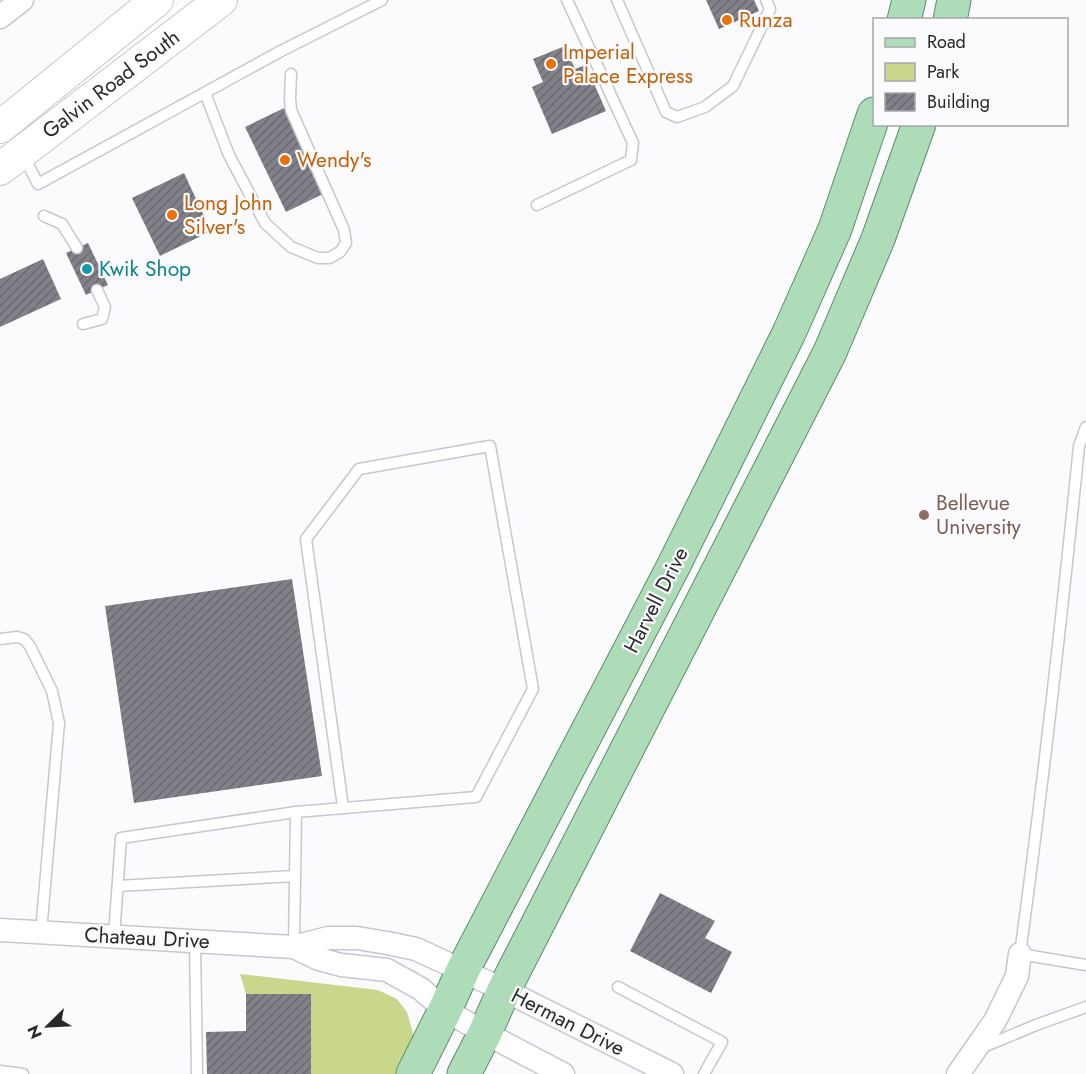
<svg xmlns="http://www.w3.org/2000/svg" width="1086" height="1074" font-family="Jost,sans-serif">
<defs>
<pattern id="building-hatch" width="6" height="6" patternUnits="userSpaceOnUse" patternTransform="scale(1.5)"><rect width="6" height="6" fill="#828189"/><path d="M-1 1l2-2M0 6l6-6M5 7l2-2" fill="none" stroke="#6a6a70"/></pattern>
</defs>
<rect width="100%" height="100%" fill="#fbfbfe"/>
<!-- green -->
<polygon fill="#c8d78b" points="240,974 378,990 397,999 407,1012 414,1037 396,1074 311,1074 311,994 246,994"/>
<!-- building -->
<g fill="url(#building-hatch)">
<polygon points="706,0 754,0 759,11 719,29"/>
<polygon points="565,46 575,69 586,65 606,111 552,134 532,87 543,82 533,59"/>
<polygon points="284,108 325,193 286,212 245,127"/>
<polygon points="184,173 211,231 160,256 132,198"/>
<polygon points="88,243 108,285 86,295 66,253"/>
<polygon points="43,259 61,299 0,327 0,279"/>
<polygon points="292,579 322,776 134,803 105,606"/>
<polygon points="660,893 715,921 705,938 732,952 711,993 630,951"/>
<polygon points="246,994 311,994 311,1074 207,1074 206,1032 246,1031"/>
</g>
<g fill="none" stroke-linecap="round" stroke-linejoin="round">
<defs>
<g id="service">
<polyline points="617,0 666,112 677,117 705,107 733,86 770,9 766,0"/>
<polyline points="205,93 229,155 265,223 291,247 318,258 329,258 340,252 346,243 344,230 291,110 290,98 291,74"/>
<polyline points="23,155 38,184 281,51 382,0"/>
<polyline points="537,205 631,160 633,143 567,0"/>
<polyline points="44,216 62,224 77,248"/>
<polyline points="83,324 102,319 105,307 97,290"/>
<path d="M1086 427 1079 446C1062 616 1043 785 1020 954L1086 965"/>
<polyline points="0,639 17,637 24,639 30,646 52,691 59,723 41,932"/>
<polyline points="118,886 295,876"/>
<polyline points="114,936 121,838 296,812 476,797 533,689 490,446 359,469 306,539 343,807"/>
<polyline points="195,941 197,1074"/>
<polyline points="294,947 296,812"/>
<polyline points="618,987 722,1042 704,1074"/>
<polyline points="981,1048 1036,1025 1086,1007"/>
<polyline points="0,1071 23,1074"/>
</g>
<g id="minor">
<polyline points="0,17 22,0"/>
<polyline points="0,930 294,947 328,938 357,938 387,943 416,949 504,990 672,1074"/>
<polyline points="294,947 319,959 341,965 387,970 421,989 445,1010 485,1033 563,1074"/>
<polyline points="958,1074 995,1021 1017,976 1020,954"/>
</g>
<g id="secondary">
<polyline points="0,127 157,0"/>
<polyline points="0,169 221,0"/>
</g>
<g id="primary">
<polyline points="904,20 909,0"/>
<polyline points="950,20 954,0"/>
<polyline points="413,1074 445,1010 463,970 673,567 789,333 835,229 874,114"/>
<polyline points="464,1074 485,1033 504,990 830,352 878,239 919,124"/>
</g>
</defs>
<!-- service casing -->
<use href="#service" stroke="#c8c6cf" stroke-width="13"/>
<!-- minor casing -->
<use href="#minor" stroke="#c8c6cf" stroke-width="25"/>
<!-- secondary casing -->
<use href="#secondary" stroke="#c8c6cf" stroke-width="34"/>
<!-- primary casing -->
<use href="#primary" stroke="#5c8e69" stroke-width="35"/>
<!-- service -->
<use href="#service" stroke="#fff" stroke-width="10"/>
<!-- minor -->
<use href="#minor" stroke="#fff" stroke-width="22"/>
<!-- secondary -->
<use href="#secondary" stroke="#fff" stroke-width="32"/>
<!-- primary -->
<use href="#primary" stroke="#aedcb9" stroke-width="33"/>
</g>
<!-- markers -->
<g fill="#e8710a" stroke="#fbfbfe" stroke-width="2">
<circle cx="727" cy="20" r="6"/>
<circle cx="551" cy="64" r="6"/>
<circle cx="285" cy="160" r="6"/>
<circle cx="172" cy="215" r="6"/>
</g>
<circle fill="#0f9aa8" stroke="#fbfbfe" stroke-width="2" cx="87" cy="269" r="6"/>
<circle fill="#8d6e63" stroke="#fbfbfe" stroke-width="2" cx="924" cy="515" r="6"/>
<g text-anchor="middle" stroke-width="4.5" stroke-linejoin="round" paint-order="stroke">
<!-- food labels -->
<g font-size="21" fill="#c56008" stroke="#fbfbfe" text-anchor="start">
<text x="739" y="27">Runza</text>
<text x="563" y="59">Imperial<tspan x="563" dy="24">Palace Express</tspan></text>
<text x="297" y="167">Wendy's</text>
<text x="184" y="210">Long John<tspan x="184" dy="24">Silver's</tspan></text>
</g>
<!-- street labels -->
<g font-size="21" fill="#29292c" stroke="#fbfbfe">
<text transform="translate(111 84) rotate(-37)" y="7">Galvin Road South</text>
<text transform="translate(656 600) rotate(-63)" y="7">Harvell Drive</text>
<text transform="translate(147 938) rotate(3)" y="7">Chateau Drive</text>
<text transform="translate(568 1022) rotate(27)" y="7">Herman Drive</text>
</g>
<!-- culture labels -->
<g font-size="21" fill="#0d838f" stroke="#fbfbfe" text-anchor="start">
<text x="99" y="276">Kwik Shop</text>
</g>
<!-- education labels -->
<g font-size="21" fill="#785e54" stroke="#fbfbfe" text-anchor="start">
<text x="936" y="510">Bellevue<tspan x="936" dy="24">University</tspan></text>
</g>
</g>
<!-- legend -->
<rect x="873" y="18" width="195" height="108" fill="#fbfbfe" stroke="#a7a7aa" stroke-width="1.5"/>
<rect x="885" y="38" width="30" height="9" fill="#aedcb9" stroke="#a7a7aa" stroke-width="1.5"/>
<text x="927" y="48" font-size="18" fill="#29292c">Road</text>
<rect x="885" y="63" width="30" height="18" fill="#c8d78b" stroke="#a7a7aa" stroke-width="1.5"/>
<text x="927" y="78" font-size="18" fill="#29292c">Park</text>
<rect x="885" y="93" width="30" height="18" fill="url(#building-hatch)" stroke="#a7a7aa" stroke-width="1.5"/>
<text x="927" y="108" font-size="18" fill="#29292c">Building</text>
<!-- north arrow -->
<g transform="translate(48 1026) rotate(246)" stroke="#fbfbfe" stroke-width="4.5" paint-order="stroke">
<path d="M0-4.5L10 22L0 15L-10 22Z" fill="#29292c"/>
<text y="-9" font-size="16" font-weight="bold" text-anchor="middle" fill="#29292c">N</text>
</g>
</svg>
